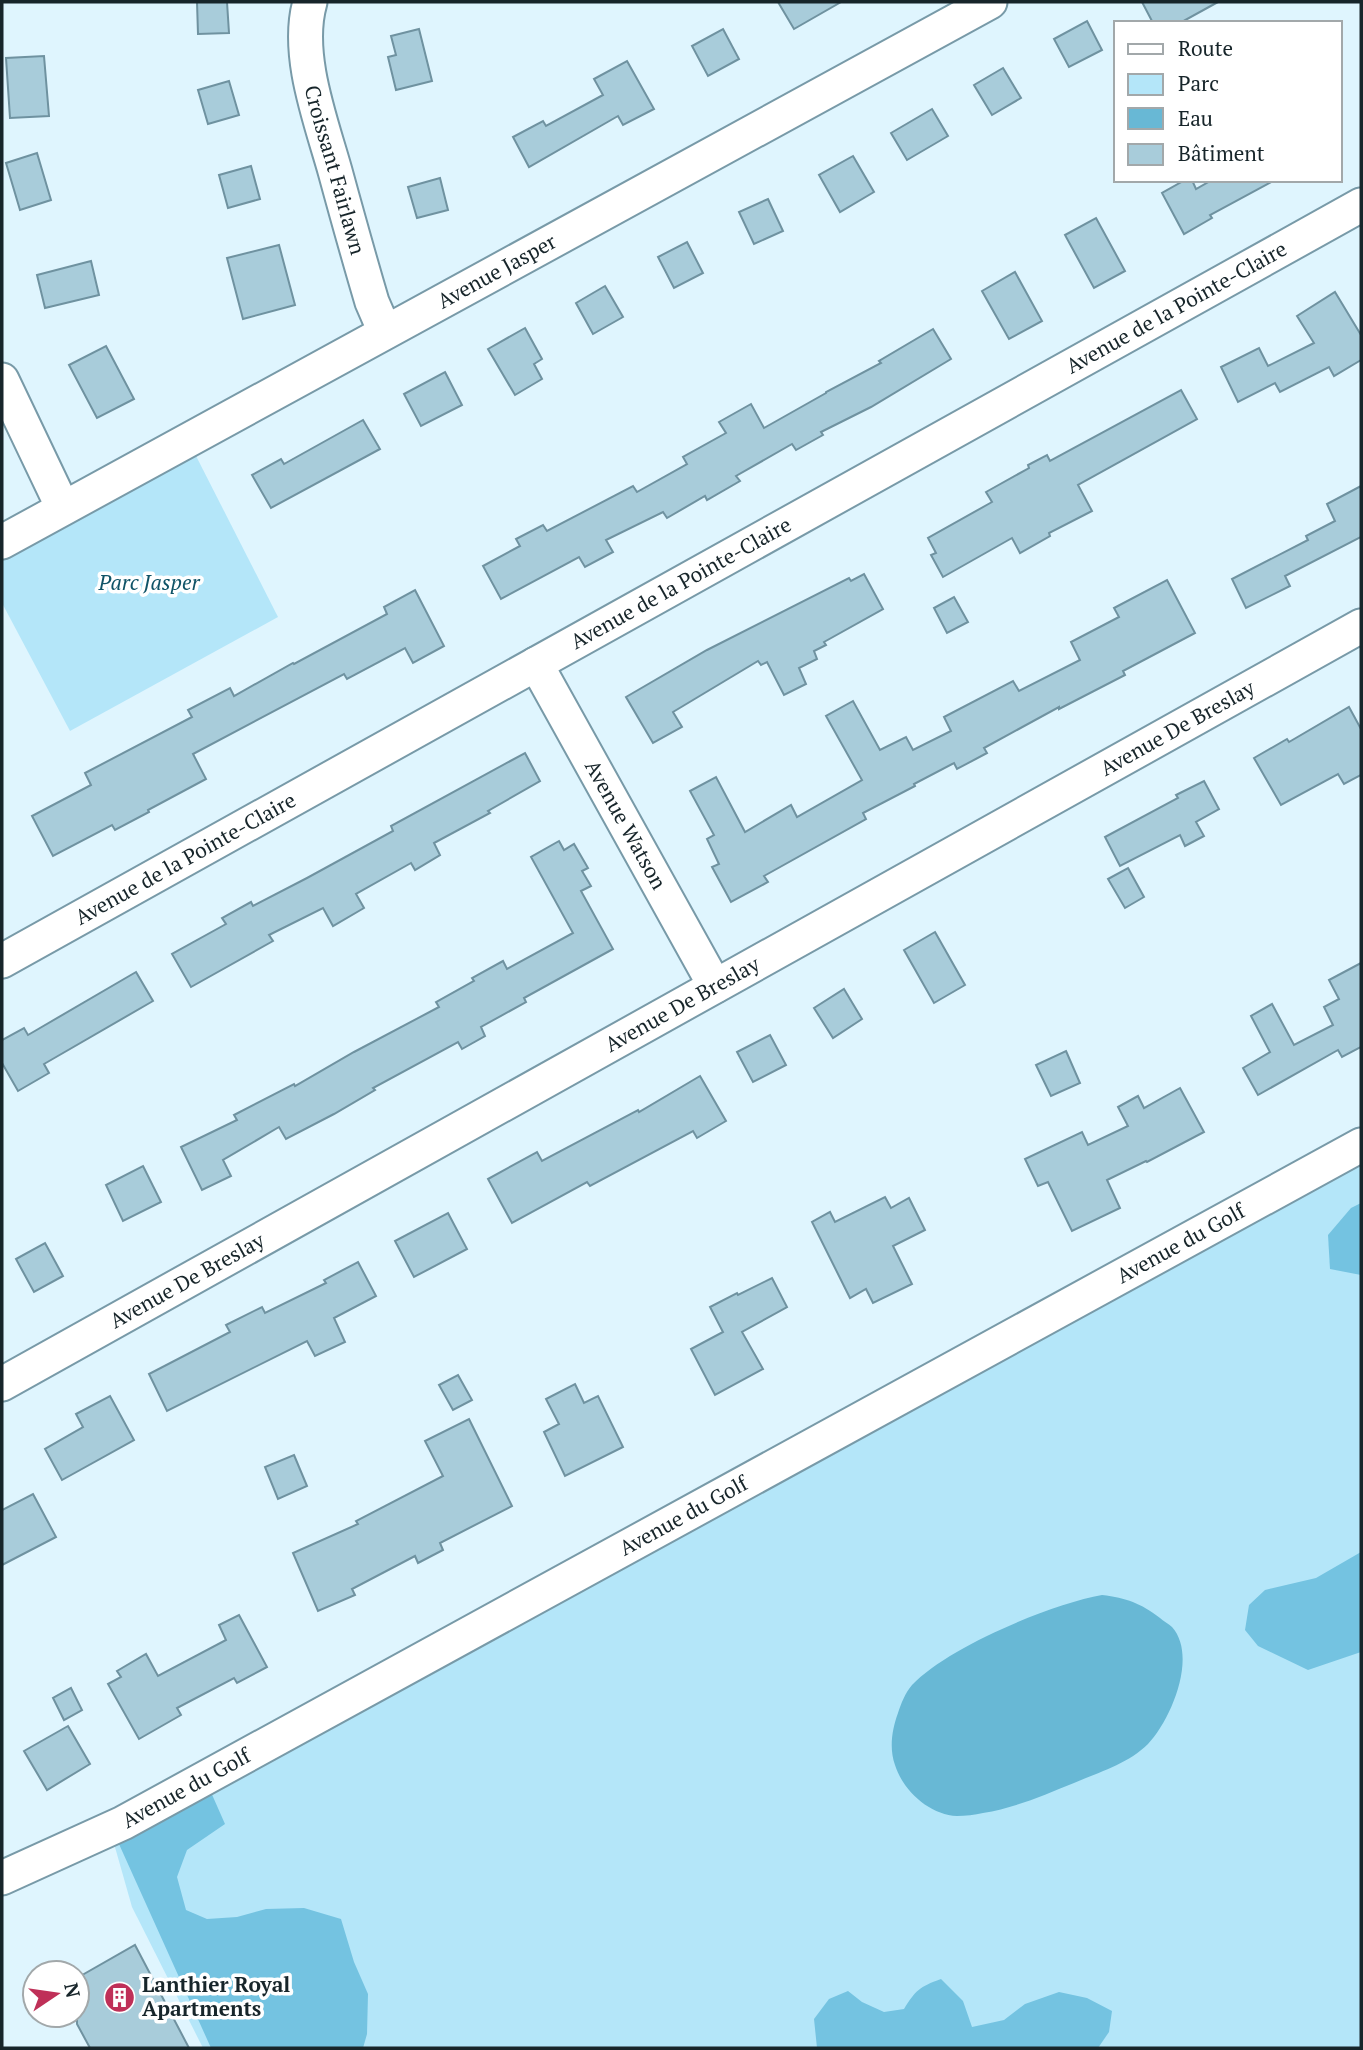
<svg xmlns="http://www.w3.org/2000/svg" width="1363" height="2050" font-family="'PT Serif',serif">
<rect width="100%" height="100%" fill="#dff5fe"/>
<!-- green -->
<g fill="#b4e6f9">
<polygon points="194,452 278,617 70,731 2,603 2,558"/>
<polygon points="1361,1128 1361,2048 203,2048 132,1907 109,1826"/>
</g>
<!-- forest -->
<g fill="#74c3e1">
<polygon points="1361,1203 1361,1275 1330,1269 1328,1235 1351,1208"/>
<polygon points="1361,1552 1361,1652 1308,1670 1258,1646 1245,1630 1249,1605 1265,1590 1316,1578"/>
<polygon points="206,1781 225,1824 187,1850 177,1877 186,1910 207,1919 237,1917 266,1909 304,1908 341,1919 354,1962 368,1994 367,2034 363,2048 211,2048 114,1833"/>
<path d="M941 1979 963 2001 972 2027 1004 2020 1025 2004 1059 1992 1087 1998 1112 2011 1109 2032 1098 2048H817L814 2019 829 1999 848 1991 862 2002 884 2012 904 2009C916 1990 919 1987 941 1979Z"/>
</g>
<!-- water -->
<path fill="#68b8d5" d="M1102 1595C1127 1598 1140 1603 1160 1618 1163 1621 1169 1624 1172 1627 1198 1656 1171 1720 1148 1744 1128 1764 1099 1772 1074 1783 1044 1795 1015 1808 983 1813 975 1815 965 1816 957 1816 930 1815 903 1791 895 1765 889 1749 892 1729 898 1713 901 1704 905 1693 912 1685 948 1647 1051 1604 1102 1595Z"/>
<!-- building -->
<g fill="#a8ccda" stroke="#6f92a0" stroke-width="2">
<polygon points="197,2 227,2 229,33 198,34"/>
<polygon points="778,2 841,2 794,29"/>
<polygon points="1142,2 1218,2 1180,23 1153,23"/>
<polygon points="1087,21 1102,50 1069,67 1054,39"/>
<polygon points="419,29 432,81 396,90 388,57 396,55 391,36"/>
<polygon points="723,29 739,59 708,76 692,46"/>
<polygon points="44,56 49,116 10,118 6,58"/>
<polygon points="627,61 654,109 623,125 618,116 529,167 513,137 543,121 546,126 603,95 594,79"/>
<polygon points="1003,68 1021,98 992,115 974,85"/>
<polygon points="229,81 239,115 208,124 198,90"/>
<polygon points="932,109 948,136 907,160 891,133"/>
<polygon points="37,153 51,200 20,210 6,163"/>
<polygon points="853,156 874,192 840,212 819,175"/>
<polygon points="251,166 260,199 228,208 219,175"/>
<polygon points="440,178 448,210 417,218 408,187"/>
<polygon points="1185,180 1192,180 1196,189 1212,180 1275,180 1210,215 1212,218 1184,234 1162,193"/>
<polygon points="768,199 783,231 754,244 739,212"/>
<polygon points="1096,218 1125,271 1094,288 1065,235"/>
<polygon points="687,242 703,273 674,288 658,257"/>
<polygon points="279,245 295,305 243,319 227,258"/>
<polygon points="91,261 99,295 45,308 37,275"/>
<polygon points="1015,272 1042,321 1009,339 982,291"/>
<polygon points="605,286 623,317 593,334 576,303"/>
<polygon points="1335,292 1361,335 1361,360 1334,376 1329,367 1280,392 1275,383 1238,402 1221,367 1259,348 1268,366 1314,343 1297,316"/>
<polygon points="525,328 542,359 534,364 542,379 515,395 488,349"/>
<polygon points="933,329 951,359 871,407 821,432 823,435 796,450 792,444 736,476 740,481 707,500 705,496 667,518 663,512 606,540 613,552 585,567 579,557 501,599 483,566 520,546 516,539 543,525 547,531 633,486 637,492 687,464 683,457 726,433 719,422 751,404 764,428 826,393 826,392 881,363 879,361"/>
<polygon points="106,346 134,399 97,418 69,365"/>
<polygon points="445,372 462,405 421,426 404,394"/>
<polygon points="1181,390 1197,419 1078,485 1092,511 1049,533 1050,536 1020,553 1012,538 943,577 931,555 936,553 928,538 992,502 986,492 1029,468 1028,465 1047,455 1050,461"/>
<polygon points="363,420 380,449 271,508 252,475 281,459 284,464"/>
<polygon points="1361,486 1361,537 1285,576 1290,586 1246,608 1232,579 1308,540 1306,536 1335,521 1327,504"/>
<polygon points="864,574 883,609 824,642 826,645 814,651 817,659 799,668 806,684 784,695 767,662 761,665 758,661 673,712 682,727 653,743 626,697 707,650 849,578 851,581"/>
<polygon points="1167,580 1195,633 1123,671 1125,675 1059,709 1059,707 984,748 987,753 957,769 954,763 914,784 915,786 863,813 866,819 764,876 768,882 731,902 712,867 719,864 707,839 714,835 690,791 716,777 745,832 791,805 797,817 862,780 826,716 853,701 880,750 906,737 913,750 951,731 944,717 1013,681 1019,691 1080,660 1071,642 1119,617 1114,608"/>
<polygon points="415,590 444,646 413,663 405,648 347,679 344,674 193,754 206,779 148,810 149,812 115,830 112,825 53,856 32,816 91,785 85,773 192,717 188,710 230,688 234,696 293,663 294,664 387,614 384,607"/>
<polygon points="954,597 968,622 947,633 934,608"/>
<polygon points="1349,707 1361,729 1361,775 1344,784 1338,774 1281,805 1254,758 1287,739 1289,742"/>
<polygon points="525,753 540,781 488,811 490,813 434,843 440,855 415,870 411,863 356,894 364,908 333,926 323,908 269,935 273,941 191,987 172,954 226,924 222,918 251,902 253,906 307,878 393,831 391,826"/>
<polygon points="1204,781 1219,809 1196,822 1204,836 1185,846 1180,835 1120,866 1105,837 1178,798 1176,795"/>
<polygon points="559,841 564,850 574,844 588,868 582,871 591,886 581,891 613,949 524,998 526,1002 481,1027 485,1036 462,1049 458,1042 373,1088 375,1090 334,1114 286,1139 279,1127 223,1160 231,1176 202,1190 181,1147 237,1120 234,1115 294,1084 295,1086 354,1052 439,1007 436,1002 474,981 472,978 503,961 507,969 573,933 531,857"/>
<polygon points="1128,868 1144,897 1125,908 1108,879"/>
<polygon points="935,932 965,985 934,1003 904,950"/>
<polygon points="1361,963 1361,1047 1342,1057 1338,1050 1258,1095 1243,1068 1270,1052 1251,1016 1272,1004 1294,1045 1333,1025 1324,1007 1339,999 1329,980"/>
<polygon points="136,972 153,1001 44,1064 49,1073 18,1091 2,1063 2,1040 24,1028 28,1035"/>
<polygon points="844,989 862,1019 833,1038 814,1008"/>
<polygon points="770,1035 786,1065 753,1082 737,1052"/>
<polygon points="1066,1051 1080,1083 1051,1096 1036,1065"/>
<polygon points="700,1076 726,1121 697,1138 693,1131 590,1186 587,1182 512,1223 488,1179 537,1152 542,1161 638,1110 639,1112"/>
<polygon points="1180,1088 1204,1132 1147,1162 1146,1161 1107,1180 1120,1208 1072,1231 1048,1182 1038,1186 1025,1159 1082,1132 1088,1145 1128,1126 1118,1107 1138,1096 1144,1108"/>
<polygon points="143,1166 161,1202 123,1221 106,1185"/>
<polygon points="885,1197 891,1208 909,1198 925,1230 893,1246 912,1284 873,1303 866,1289 850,1298 812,1222 830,1212 835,1222"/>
<polygon points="448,1213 467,1249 414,1277 395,1241"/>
<polygon points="45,1243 63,1276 34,1292 16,1259"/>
<polygon points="358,1262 376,1296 334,1318 345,1342 315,1356 307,1341 167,1411 149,1374 230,1332 226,1325 262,1307 265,1313 326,1283 324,1280"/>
<polygon points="772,1278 787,1307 742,1332 763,1369 715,1395 691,1349 723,1332 710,1307 737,1293 738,1295"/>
<polygon points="458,1375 472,1400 453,1410 439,1385"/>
<polygon points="575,1384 584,1403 598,1396 623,1447 565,1476 544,1432 559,1424 546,1399"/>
<polygon points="110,1396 134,1440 62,1480 45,1449 83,1427 76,1414"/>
<polygon points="469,1419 512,1506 440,1543 443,1550 418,1563 415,1556 352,1589 355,1595 318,1611 293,1553 358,1524 356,1521 443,1476 425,1441"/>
<polygon points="294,1455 307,1486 278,1499 265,1467"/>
<polygon points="33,1494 56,1537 2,1565 2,1510"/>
<polygon points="239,1615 267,1667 237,1683 234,1678 177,1708 181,1715 139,1739 108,1684 121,1677 117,1671 146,1654 158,1676 226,1640 219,1625"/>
<polygon points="71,1688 82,1710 64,1720 53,1698"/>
<polygon points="68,1726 90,1764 47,1790 24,1751"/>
<polygon points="135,1945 189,2048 90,2048 77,2024 77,1978"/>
</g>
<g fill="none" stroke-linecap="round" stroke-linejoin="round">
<defs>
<g id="minor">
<path id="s1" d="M310 2C295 54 321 121 335 171 347 215 359 258 372 302L385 332"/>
<polyline points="2,380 63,508"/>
<path id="s2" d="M2 542 990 2"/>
<path id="s3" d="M536 664 715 986"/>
<path id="s4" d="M2 961 1361 205"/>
<path id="s5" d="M2 1384 1361 626"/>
<path id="s6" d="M2 1878 123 1823 1361 1145"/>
</g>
</defs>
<!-- minor casing -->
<use href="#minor" stroke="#789aa8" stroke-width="37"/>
<!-- minor -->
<use href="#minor" stroke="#fff" stroke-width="33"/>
</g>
<!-- icons -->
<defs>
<symbol id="building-disc" viewBox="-11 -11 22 22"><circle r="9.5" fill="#bf3058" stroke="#fff"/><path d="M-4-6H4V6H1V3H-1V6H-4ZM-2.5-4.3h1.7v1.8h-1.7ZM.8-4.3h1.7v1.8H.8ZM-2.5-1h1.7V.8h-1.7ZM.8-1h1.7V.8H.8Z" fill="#fff"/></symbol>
</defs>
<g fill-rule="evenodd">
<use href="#building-disc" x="102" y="1980" width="35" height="35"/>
</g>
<g text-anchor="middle" stroke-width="7" stroke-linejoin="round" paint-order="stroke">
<!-- street labels -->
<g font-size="21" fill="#17252a" stroke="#fff">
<text dy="7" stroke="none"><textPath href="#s1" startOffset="172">Croissant Fairlawn</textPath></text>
<text dy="7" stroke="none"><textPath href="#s2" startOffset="564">Avenue Jasper</textPath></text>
<text dy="7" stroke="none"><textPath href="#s4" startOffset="1344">Avenue de la Pointe-Claire</textPath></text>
<text dy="7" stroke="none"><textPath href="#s4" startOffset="777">Avenue de la Pointe-Claire</textPath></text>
<text dy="7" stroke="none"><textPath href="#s5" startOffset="1346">Avenue De Breslay</textPath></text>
<text dy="7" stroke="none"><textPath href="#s3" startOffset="184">Avenue Watson</textPath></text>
<text dy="7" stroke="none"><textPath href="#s4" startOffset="210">Avenue de la Pointe-Claire</textPath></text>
<text dy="7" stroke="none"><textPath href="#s5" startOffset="779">Avenue De Breslay</textPath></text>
<text dy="7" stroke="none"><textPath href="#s6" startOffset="1339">Avenue du Golf</textPath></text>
<text dy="7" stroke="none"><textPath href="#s5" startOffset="212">Avenue De Breslay</textPath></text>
<text dy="7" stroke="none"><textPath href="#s6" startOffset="772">Avenue du Golf</textPath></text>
<text dy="7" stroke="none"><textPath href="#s6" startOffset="205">Avenue du Golf</textPath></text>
</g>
<!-- park labels -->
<g font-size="21" font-style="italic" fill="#0f5367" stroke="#fff">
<text x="149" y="590">Parc Jasper</text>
</g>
<!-- poi labels -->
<g font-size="21" font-weight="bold" fill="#17252a" stroke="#fff" text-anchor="start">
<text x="142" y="1992">Lanthier Royal<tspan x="142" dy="24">Apartments</tspan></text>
</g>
</g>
<!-- border -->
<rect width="1363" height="2050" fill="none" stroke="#17252a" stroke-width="7"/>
<!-- legend -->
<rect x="1114" y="21" width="228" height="161" fill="#ffffff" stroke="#a2a8aa" stroke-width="2"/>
<rect x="1128" y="44" width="35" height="10" fill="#ffffff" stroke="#a2a8aa" stroke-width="2"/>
<text x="1178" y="56" font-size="21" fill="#17252a">Route</text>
<rect x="1128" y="74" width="35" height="21" fill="#b4e6f9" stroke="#a2a8aa" stroke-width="2"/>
<text x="1178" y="91" font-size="21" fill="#17252a">Parc</text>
<rect x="1128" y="108" width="35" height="21" fill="#68b8d5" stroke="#a2a8aa" stroke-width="2"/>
<text x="1178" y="126" font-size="21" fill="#17252a">Eau</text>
<rect x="1128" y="144" width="35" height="21" fill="#a8ccda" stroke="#a2a8aa" stroke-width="2"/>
<text x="1178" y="161" font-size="21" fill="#17252a">Bâtiment</text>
<!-- north arrow -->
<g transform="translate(56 1994) rotate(77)"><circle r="33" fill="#ffffff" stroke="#a2a8aa" stroke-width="2"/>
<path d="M0-5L12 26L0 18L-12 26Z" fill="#bf3058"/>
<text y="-10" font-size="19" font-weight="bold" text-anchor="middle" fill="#17252a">N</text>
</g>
</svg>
